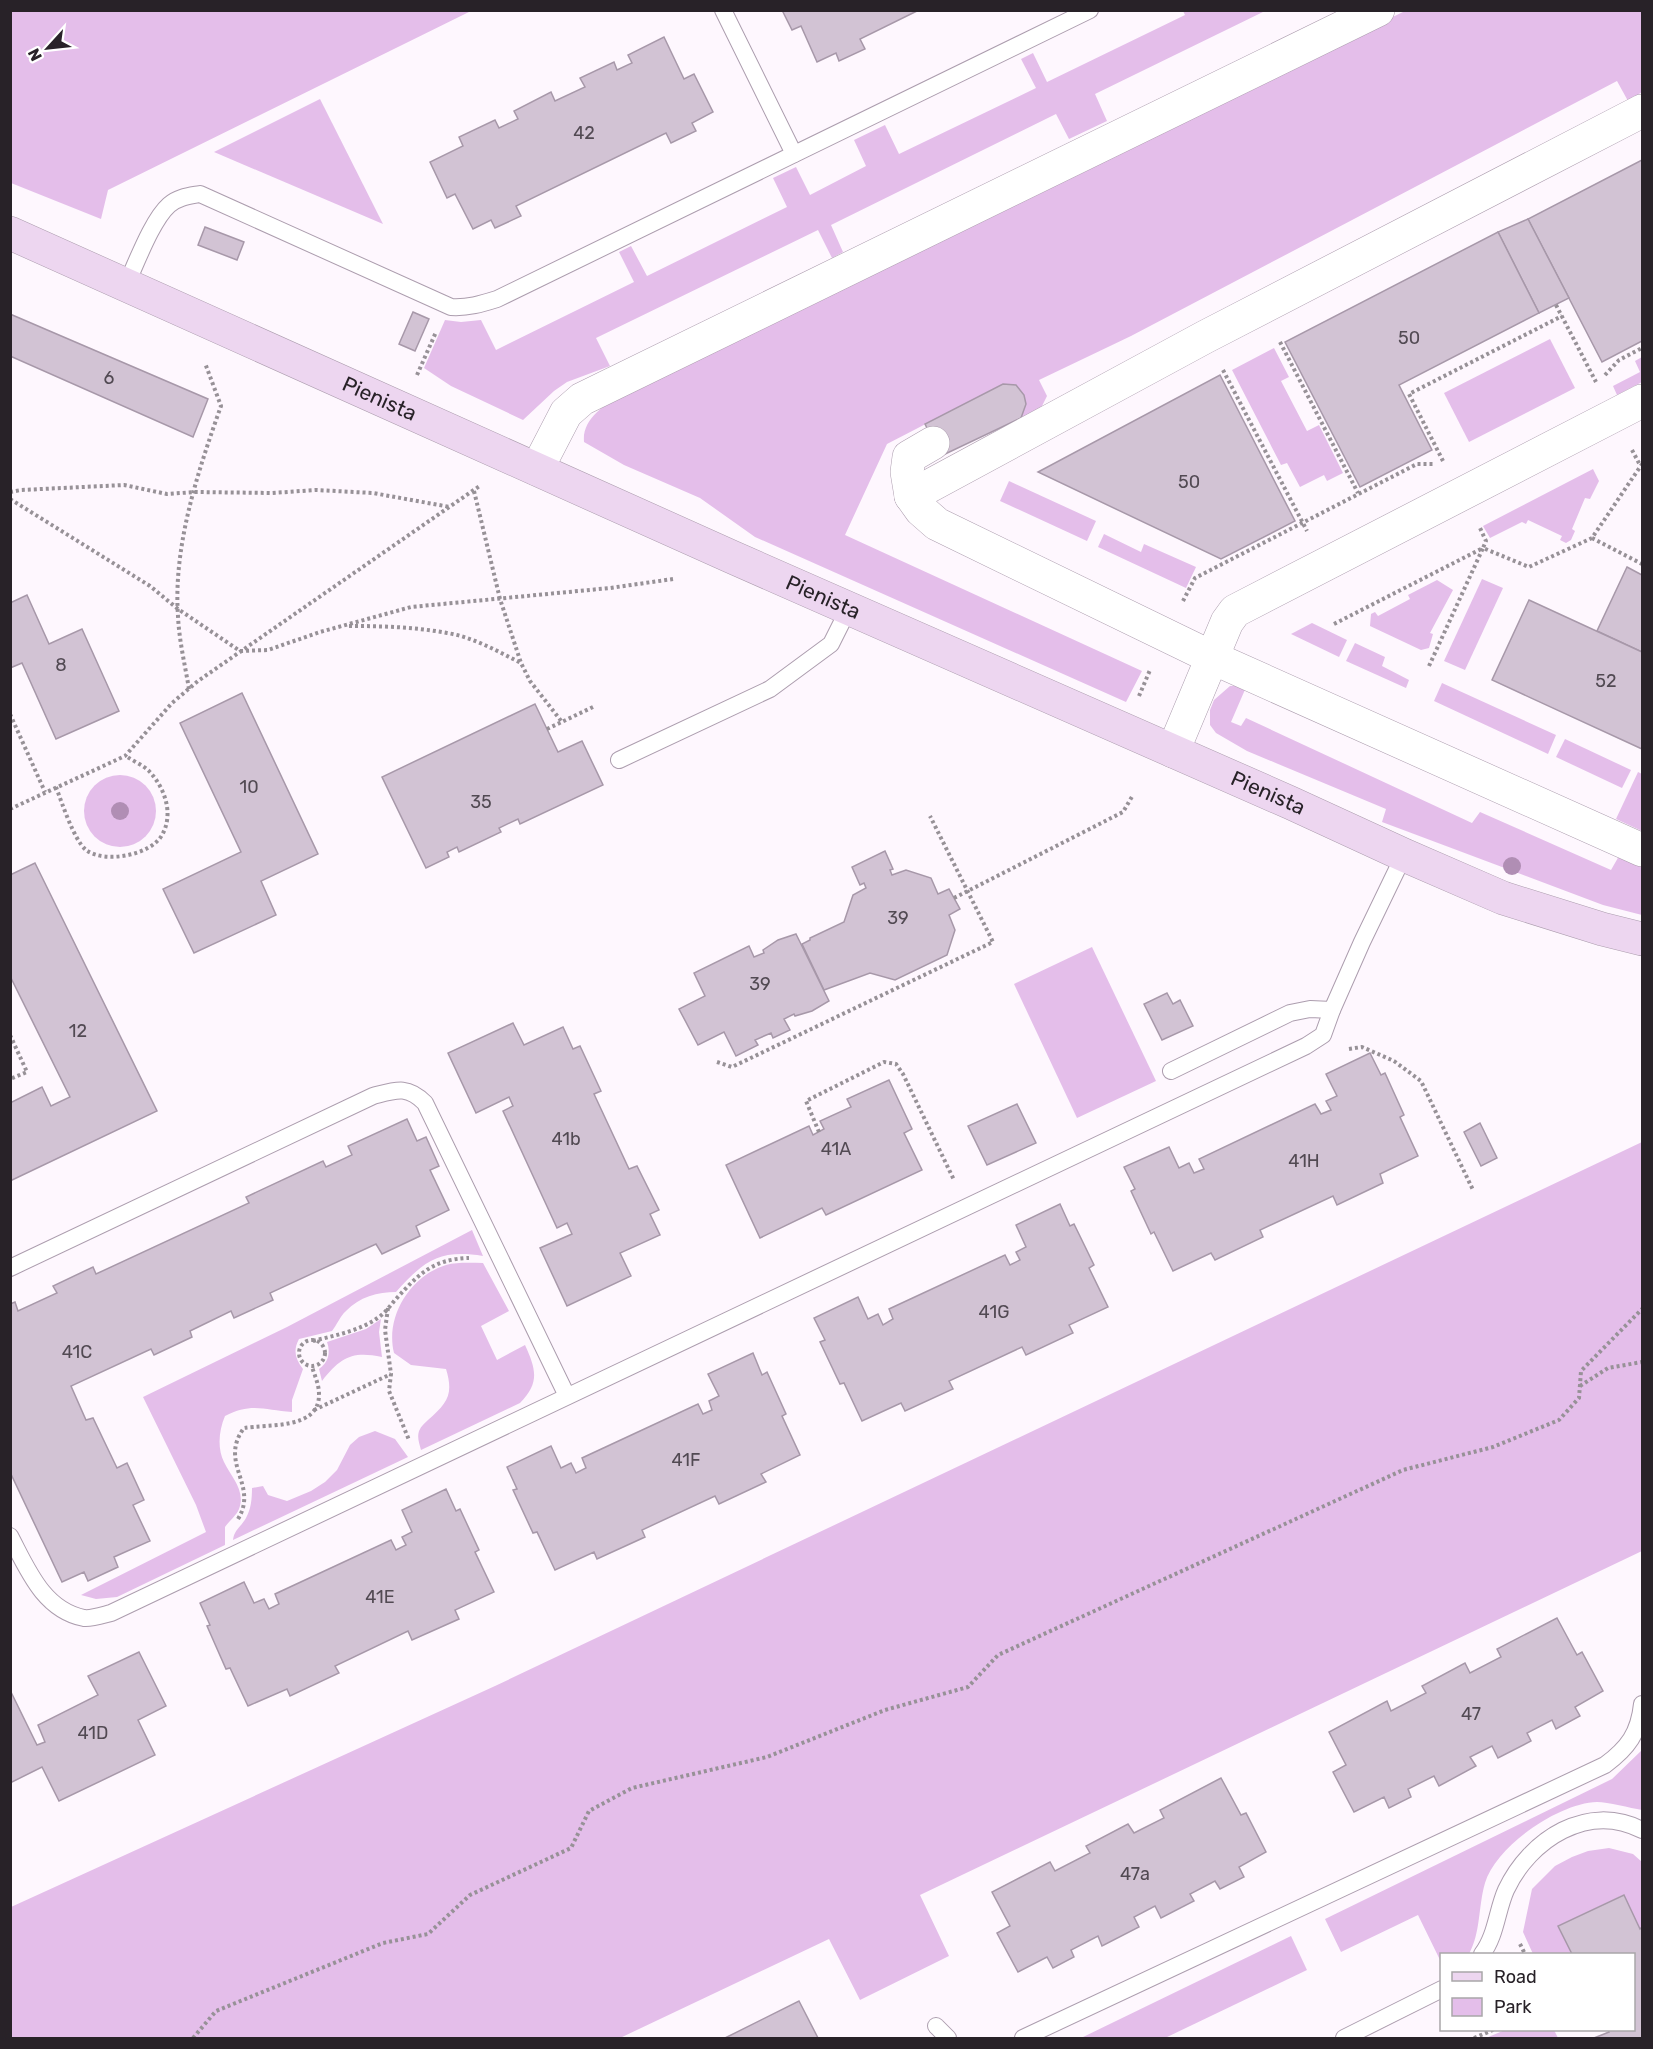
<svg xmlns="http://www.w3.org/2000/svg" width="1653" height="2049" font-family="Rubik,sans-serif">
<rect width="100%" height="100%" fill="#fef7fe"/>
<!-- green -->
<g fill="#e4beea">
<polygon points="10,11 11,10 471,11 108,190 101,219 11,183"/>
<polygon points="1183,11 1265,11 1095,94 1107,121 1069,139 1056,114 831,225 843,252 832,258 818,230 596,338 610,366 567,382 554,391 523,420 451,386 424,368 445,320 461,322 481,320 496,350 634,282 619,252 631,246 647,276 787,207 773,178 796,167 810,195 866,166 854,140 885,125 899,154 1036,88 1021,59 1033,53 1047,82 1185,15"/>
<path d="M1405 11H1642V92L1628 101 1617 81 1131 336 1039 380 1047 396 1041 408 1021 418C1026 404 1026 398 1016 385L1003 384 887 444 845 535 1142 671 1126 702 755 537 700 498 624 465 584 442C582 418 605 406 623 392Z"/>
<polygon points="320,99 383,224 214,152"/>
<polygon points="1550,339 1575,388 1469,442 1444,393"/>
<polygon points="1274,348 1289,377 1281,381 1307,431 1319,425 1343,473 1327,481 1324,475 1300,487 1287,463 1281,465 1232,370"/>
<polygon points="1642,357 1642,382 1617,395 1613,386 1640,372 1635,361"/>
<polygon points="1593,469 1599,481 1590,499 1585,498 1572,529 1575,531 1571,540 1566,543 1560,540 1562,536 1528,520 1526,524 1522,522 1490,538 1483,526"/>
<polygon points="1009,481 1096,521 1087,541 1000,501"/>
<polygon points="1104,534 1141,552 1144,544 1196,567 1186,588 1098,547"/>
<polygon points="1482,579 1503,588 1465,670 1444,661"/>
<polygon points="1437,580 1453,590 1430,633 1433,634 1429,648 1421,650 1370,626 1371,614 1375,612 1378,616 1410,599 1408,595"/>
<polygon points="1312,623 1347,640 1339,657 1291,634"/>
<polygon points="1355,643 1385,657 1382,666 1409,680 1406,688 1346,661"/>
<polygon points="1442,683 1556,735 1548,754 1434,701"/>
<polygon points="1247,685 1231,722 1241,726 1246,718 1472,823 1480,812 1611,870 1619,856 1642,867 1642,915 1603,905 1382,822 1386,809 1247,751 1216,733 1210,725 1210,710 1214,700 1230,686"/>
<polygon points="1565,739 1631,770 1622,788 1556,757"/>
<polygon points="1638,772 1642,774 1642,831 1616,819"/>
<circle cx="120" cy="811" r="36"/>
<polygon points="1092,947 1156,1081 1077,1118 1014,984"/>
<polygon points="1642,1142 1642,1551 920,1895 949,1956 860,2000 829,1939 620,2038 11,2038 11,1907 495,1686"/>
<path d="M472 1230 483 1256C439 1249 424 1261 396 1292 378 1292 359 1297 346 1311 340 1316 337 1325 332 1331L299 1339C293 1350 295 1359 303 1369L292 1400V1412C265 1410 251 1402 225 1416 219 1430 217 1448 224 1462 231 1477 246 1490 239 1509 236 1516 229 1521 225 1527V1545L117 1597 96 1599 81 1595 206 1532 196 1505 143 1397 287 1327Z"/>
<path d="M483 1263 509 1311 481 1326 497 1360 525 1345C536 1369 540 1383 520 1403L421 1450C419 1443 417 1437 419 1431 421 1426 425 1423 428 1420 447 1403 454 1395 446 1369L411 1365 394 1353C385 1317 410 1276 446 1265 457 1262 471 1263 483 1263Z"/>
<path d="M381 1319 379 1332 382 1357C352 1351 341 1357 322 1381L319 1369C328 1363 331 1353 327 1342L366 1329Z"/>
<path d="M375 1431 395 1439 408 1457 233 1540C234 1530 241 1527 246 1518 251 1509 252 1499 252 1488L263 1486 268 1495 287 1501 311 1491 325 1482 337 1470 350 1445 359 1437Z"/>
<path d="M1642 1750V1810C1630 1808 1608 1802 1597 1802 1559 1803 1496 1846 1485 1883 1478 1907 1481 1932 1469 1954H1442L1441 1962 1418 1915 1341 1952 1325 1919 1612 1779Z"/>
<polygon points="1609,1848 1633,1854 1642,1862 1642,1927 1640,1929 1623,1895 1558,1926 1572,1954 1533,1954 1523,1932 1532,1889 1555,1866 1572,1857 1588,1851"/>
<polygon points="1291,1936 1307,1970 1165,2038 1081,2038"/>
<polygon points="1505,2030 1554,2030 1558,2038 1486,2038"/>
</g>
<!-- building -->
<g fill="#d2c3d4" stroke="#a798a9" stroke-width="1.5">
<polygon points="782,10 919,10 860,39 865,49 839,61 836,53 817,62 801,26 792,30"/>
<polygon points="664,37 684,79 694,74 713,112 692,123 696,131 671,143 666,133 516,206 521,216 495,228 491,220 473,229 455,194 447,198 430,162 463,146 459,137 495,120 499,128 518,119 514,111 551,92 555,101 585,87 580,78 614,62 617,70 632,63 628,55"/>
<polygon points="1642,160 1642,341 1602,362 1528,219"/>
<polygon points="1528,219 1569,298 1539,313 1498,232"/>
<polygon points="205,227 244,242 237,260 198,245"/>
<polygon points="1498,232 1539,313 1399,385 1432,450 1360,487 1285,342"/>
<polygon points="413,312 429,319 415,351 399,344"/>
<polygon points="10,314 208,399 193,437 10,356"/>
<polygon points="1220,375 1295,521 1221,559 1038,472"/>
<polygon points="1003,384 1016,385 1024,395 1026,404 1021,418 941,456 925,424"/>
<polygon points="1627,567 1642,575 1642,652 1597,631"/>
<polygon points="27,595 49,644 82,629 119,711 56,739 22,663 10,668 10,603"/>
<polygon points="1529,600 1642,652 1642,749 1492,680"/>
<polygon points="242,693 318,854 261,881 276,915 194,953 163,889 241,852 180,723"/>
<polygon points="535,704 558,752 582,741 603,785 520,824 518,819 499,828 501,832 459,852 457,847 447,852 449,857 426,868 382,777"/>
<polygon points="885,851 893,869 890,870 892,875 906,870 931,878 938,894 949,889 960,909 949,915 955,930 947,955 895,980 870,973 824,990 802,944 810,940 810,938 844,922 853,895 866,888 864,883 860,885 852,867"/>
<polygon points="35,863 157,1111 10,1181 10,1103 42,1087 51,1106 70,1097 10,976 10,875"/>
<polygon points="796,934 829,1001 812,1011 795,1016 794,1014 784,1019 790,1030 773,1038 771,1033 755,1040 758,1045 736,1056 724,1032 698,1045 679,1009 705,996 694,973 749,946 754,957 764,953 763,950 778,940"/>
<polygon points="1167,993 1173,1004 1180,1000 1193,1026 1162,1040 1144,1004"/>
<polygon points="513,1023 524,1045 563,1027 573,1049 580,1046 601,1091 594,1094 629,1169 637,1166 659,1210 650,1214 660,1235 620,1253 631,1276 567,1306 540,1248 572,1234 567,1223 557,1228 503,1111 513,1106 509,1097 476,1113 448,1053"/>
<polygon points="1370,1053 1381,1075 1385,1073 1404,1115 1400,1117 1418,1156 1380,1174 1383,1183 1337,1205 1333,1196 1260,1230 1263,1237 1215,1260 1211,1253 1173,1271 1154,1232 1151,1234 1131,1191 1135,1189 1124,1167 1169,1147 1179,1168 1189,1163 1194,1173 1204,1169 1199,1159 1315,1104 1321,1114 1331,1110 1326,1101 1337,1096 1326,1074"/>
<polygon points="889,1080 912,1129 904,1133 922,1170 826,1215 822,1208 760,1238 726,1165 809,1126 813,1135 824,1129 820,1121 851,1107 847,1099"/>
<polygon points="1017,1104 1036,1143 987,1165 968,1126"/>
<polygon points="407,1119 417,1141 426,1137 439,1166 430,1170 449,1210 416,1226 420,1236 382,1254 376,1244 270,1293 273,1300 234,1318 231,1311 190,1331 192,1337 154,1355 151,1349 71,1386 86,1420 93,1418 117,1468 127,1463 144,1500 133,1505 150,1541 114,1557 118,1567 88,1581 84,1572 62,1582 10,1472 10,1304 15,1302 18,1311 57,1293 53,1286 93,1267 96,1274 249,1203 246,1197 323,1161 326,1167 352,1155 348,1146"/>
<polygon points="1480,1123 1497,1158 1481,1166 1464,1132"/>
<polygon points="1060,1204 1070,1226 1074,1224 1094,1265 1089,1268 1108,1307 1069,1325 1073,1333 1026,1355 1022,1347 949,1381 953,1389 905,1411 901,1403 862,1421 844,1383 840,1384 820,1342 825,1340 814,1318 858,1297 868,1319 878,1314 883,1325 893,1319 889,1309 1005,1255 1010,1265 1020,1260 1016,1252 1026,1247 1016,1225"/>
<polygon points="753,1353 762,1375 767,1372 786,1414 782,1416 800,1455 761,1474 766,1482 719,1504 715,1496 642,1530 645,1537 597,1559 594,1552 555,1570 537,1532 533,1533 513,1490 517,1489 507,1467 551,1446 561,1468 571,1463 576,1473 586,1468 582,1458 698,1404 703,1414 712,1410 709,1401 719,1396 708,1374"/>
<polygon points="446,1489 456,1511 460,1509 479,1550 475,1552 494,1592 455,1610 459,1619 412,1640 408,1631 335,1666 339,1673 290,1696 287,1689 248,1706 230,1668 226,1669 207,1626 210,1625 200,1603 244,1582 254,1603 264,1599 269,1609 279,1604 275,1594 391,1540 396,1550 406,1545 402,1537 412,1532 402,1510"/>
<polygon points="1557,1618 1577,1655 1582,1652 1603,1691 1575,1707 1580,1716 1556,1729 1552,1720 1527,1733 1531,1741 1498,1758 1492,1746 1470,1757 1476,1766 1439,1786 1434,1776 1408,1789 1411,1797 1389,1808 1384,1797 1354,1812 1333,1772 1346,1765 1329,1732 1387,1701 1391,1711 1426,1693 1422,1686 1465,1663 1470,1673 1501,1657 1497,1649"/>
<polygon points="139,1652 166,1706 138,1720 155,1755 59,1801 42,1767 10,1783 10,1690 37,1745 45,1742 38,1725 98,1695 88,1676"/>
<polygon points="1221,1778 1241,1815 1246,1813 1266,1852 1239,1867 1244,1877 1220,1889 1215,1881 1190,1894 1194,1901 1161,1918 1155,1906 1134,1917 1139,1927 1102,1946 1098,1936 1071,1950 1074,1957 1053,1968 1047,1957 1018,1972 997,1933 1010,1926 992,1892 1050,1862 1055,1871 1090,1853 1086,1846 1128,1824 1134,1833 1164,1818 1160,1810"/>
<polygon points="1624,1895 1640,1929 1642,1927 1642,2038 1594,2038 1609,2032 1608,2030 1634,2030 1634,1954 1572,1954 1558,1926"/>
<polygon points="799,2001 818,2038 725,2038"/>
</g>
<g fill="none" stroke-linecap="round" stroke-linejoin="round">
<defs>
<g id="lane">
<polyline points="723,10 794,154"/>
<path d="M126 285C136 264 152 220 169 205 178 197 189 196 200 194L451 307C468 308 481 304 497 299L1090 10"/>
<polyline points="619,760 770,689 831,644 849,608"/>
<polyline points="1171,1071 1290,1013 1310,1009 1332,1010"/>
<path d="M10 1268 373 1096C396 1090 407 1085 425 1103L567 1396"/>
<path d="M10 1536C27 1568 43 1610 84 1618 91 1619 103 1615 111 1613L1306 1046 1323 1035 1332 1010 1362 942 1404 855"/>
<path d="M1482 1954C1496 1936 1497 1910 1506 1890 1530 1839 1588 1802 1642 1830"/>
<polyline points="936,2026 948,2038"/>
<path d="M1023 2038 1605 1765C1628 1748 1639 1733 1642 1704"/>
<polyline points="1344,2038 1442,1989"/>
</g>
<g id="street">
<polyline points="1642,111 1205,337 911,496 921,510 937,524 1213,658 1642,850"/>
<polyline points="537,469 566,413 582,399 1378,10"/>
<polyline points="911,496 907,472 909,457 933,443"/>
<polyline points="1173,751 1227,622 1235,611 1642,401"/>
</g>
<g id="secondary">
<path id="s1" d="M10 233 732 557 1291 803 1404 855 1503 898 1602 929 1642 939"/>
</g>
</defs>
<!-- lane casing -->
<use href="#lane" stroke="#ac9dae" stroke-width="18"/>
<!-- street casing -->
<use href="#street" stroke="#ac9dae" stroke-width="34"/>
<!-- secondary casing -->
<use href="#secondary" stroke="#ac9dae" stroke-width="34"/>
<!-- path -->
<g stroke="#979197" stroke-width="4" stroke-dasharray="3 3" stroke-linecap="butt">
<polyline points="1556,305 1596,382"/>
<polyline points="1280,342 1358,493"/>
<polyline points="1223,370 1307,531"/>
<polyline points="417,375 436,332"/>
<polyline points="1605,375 1619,360 1642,348"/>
<polyline points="1632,450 1640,465"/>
<polyline points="1443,461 1409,394 1562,316"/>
<polyline points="474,491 500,599 521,663 530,681 562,722"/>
<polyline points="10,492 21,490 124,485 167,494 195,492 272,493 316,490 373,493 450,507"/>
<polyline points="10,499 150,586 178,609 240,651 268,650 320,632 411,607 610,588 673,579"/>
<polyline points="1592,538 1642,564"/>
<polyline points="1183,601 1195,578 1417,464 1434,464"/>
<polyline points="1334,624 1483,548 1486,541 1480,528"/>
<path d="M349 626C382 626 415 627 447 633 473 637 497 651 521 663"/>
<polyline points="1429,666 1483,548 1529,567 1592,538 1642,464"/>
<path d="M189 689C185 665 179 640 178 616 173 546 198 471 221 406L205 363"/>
<polyline points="1139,696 1150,670"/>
<polyline points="10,714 45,792"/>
<polyline points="547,729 593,707"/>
<path d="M56 787C62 803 74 840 86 850 105 864 151 855 162 835 174 814 165 788 149 771 143 765 133 761 126 756"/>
<polyline points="10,809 125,756 172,703 198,681 481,485"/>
<polyline points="954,898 1123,812 1133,795"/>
<polyline points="10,1035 27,1072 10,1079"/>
<polyline points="1349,1049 1362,1047 1394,1061 1421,1081 1473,1190"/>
<polyline points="717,1062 732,1067 993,942 930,816"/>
<polyline points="819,1132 806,1101 884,1062 896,1064 903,1074 954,1180"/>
<polyline points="388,1308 385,1330 391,1374 389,1391 409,1440"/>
<circle cx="312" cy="1353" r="13"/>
<path d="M313 1341C336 1335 360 1331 379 1317 385 1313 390 1306 395 1300 418 1275 432 1259 469 1258"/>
<polyline points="1580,1386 1608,1368 1642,1362"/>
<polyline points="314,1410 391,1374"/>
<path d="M238 1519C259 1485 218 1463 244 1428 267 1424 320 1430 319 1394 319 1385 315 1376 312 1367"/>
<polyline points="1520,1944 1525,1954"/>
<polyline points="193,2038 216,2011 383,1943 428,1934 470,1895 571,1848 589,1811 632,1788 767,1757 885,1710 968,1687 998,1655 1403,1470 1493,1447 1559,1420 1579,1398 1581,1371 1642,1309"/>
<polyline points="1474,2038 1493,2030"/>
</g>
<!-- lane -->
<use href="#lane" stroke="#fff" stroke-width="16"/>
<!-- street -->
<use href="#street" stroke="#fff" stroke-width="33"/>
<!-- secondary -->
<use href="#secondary" stroke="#edd6f0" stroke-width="33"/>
</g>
<!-- trees -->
<g fill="#b08eb4">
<circle cx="120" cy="811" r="9"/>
<circle cx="1512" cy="866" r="9"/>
</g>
<g text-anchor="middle" stroke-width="4.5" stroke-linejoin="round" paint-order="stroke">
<!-- number labels -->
<g font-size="18" fill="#524a53">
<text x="584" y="139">42</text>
<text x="1409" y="344">50</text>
<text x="109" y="384">6</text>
<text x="1189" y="488">50</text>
<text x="61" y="671">8</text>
<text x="1606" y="687">52</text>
<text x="249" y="793">10</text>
<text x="481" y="808">35</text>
<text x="898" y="924">39</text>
<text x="760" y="990">39</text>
<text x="78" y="1037">12</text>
<text x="566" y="1145">41b</text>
<text x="836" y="1155">41A</text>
<text x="1304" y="1167">41H</text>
<text x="994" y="1318">41G</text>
<text x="77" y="1358">41C</text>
<text x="686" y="1466">41F</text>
<text x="380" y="1603">41E</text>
<text x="1471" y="1720">47</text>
<text x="93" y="1739">41D</text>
<text x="1135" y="1880">47a</text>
</g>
<!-- street labels -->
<g font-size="21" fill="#282228" stroke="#fff">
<text dy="7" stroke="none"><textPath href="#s1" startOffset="405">Pienista</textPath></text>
<text dy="7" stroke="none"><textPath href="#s1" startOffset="891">Pienista</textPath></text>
<text dy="7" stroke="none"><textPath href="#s1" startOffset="1377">Pienista</textPath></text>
</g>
</g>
<!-- border -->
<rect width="1653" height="2049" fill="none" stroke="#282228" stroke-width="24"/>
<!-- legend -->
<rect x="1440" y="1953" width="195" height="78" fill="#ffffff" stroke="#a9a7a9" stroke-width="1.5"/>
<rect x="1452" y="1972" width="30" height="9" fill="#edd6f0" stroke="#a9a7a9" stroke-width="1.5"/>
<text x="1494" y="1983" font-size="18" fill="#282228">Road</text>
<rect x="1452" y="1998" width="30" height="18" fill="#e4beea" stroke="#a9a7a9" stroke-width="1.5"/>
<text x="1494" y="2013" font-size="18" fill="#282228">Park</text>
<!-- north arrow -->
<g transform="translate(48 48) rotate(243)" stroke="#ffffff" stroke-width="4.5" paint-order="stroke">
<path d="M0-4.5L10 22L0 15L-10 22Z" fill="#282228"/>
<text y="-9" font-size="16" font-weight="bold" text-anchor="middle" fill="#282228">N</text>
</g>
</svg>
